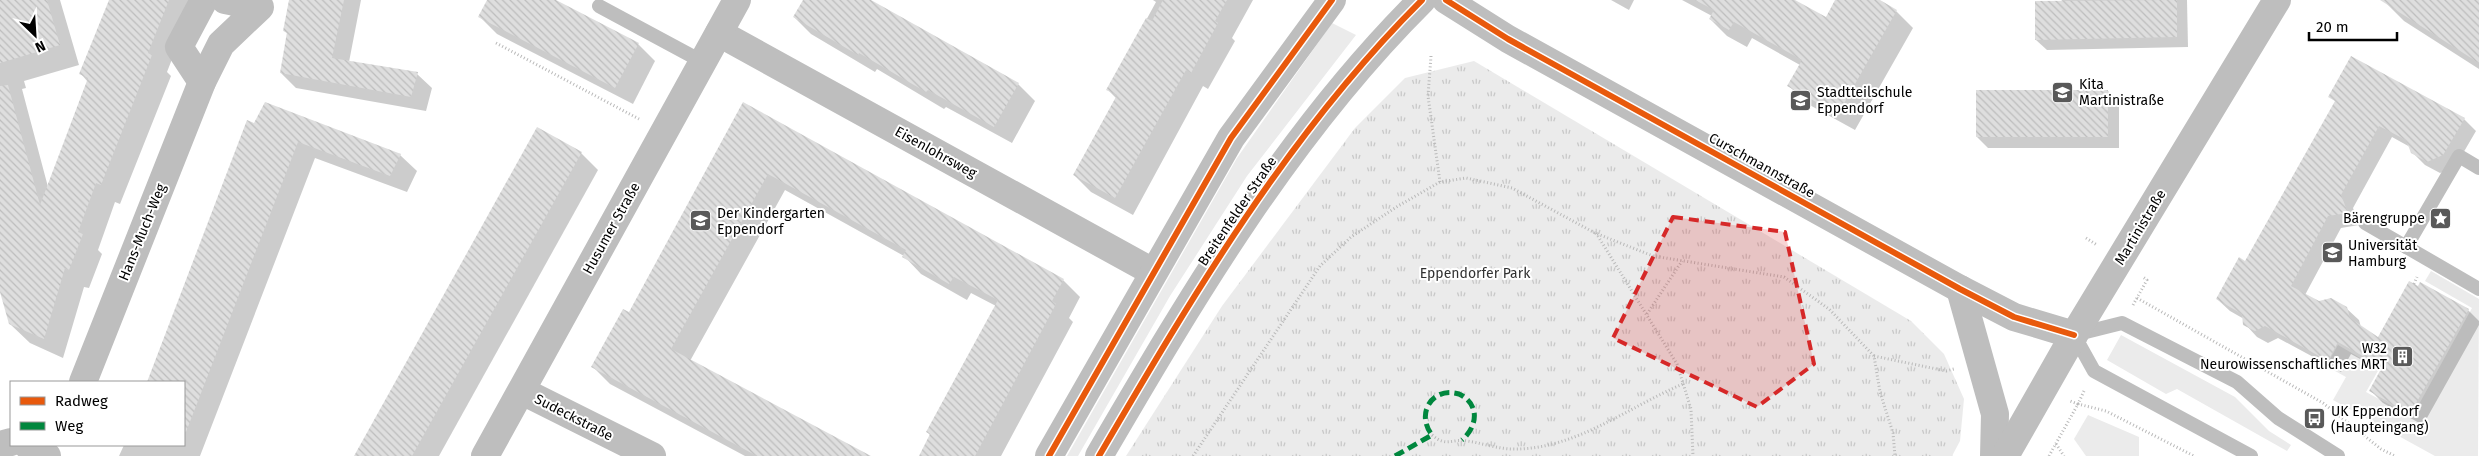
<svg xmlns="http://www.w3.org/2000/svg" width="2479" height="456" font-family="'Fira Sans',sans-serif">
<defs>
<pattern id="park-tufts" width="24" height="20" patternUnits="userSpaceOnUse" patternTransform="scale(1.25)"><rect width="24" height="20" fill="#ebebeb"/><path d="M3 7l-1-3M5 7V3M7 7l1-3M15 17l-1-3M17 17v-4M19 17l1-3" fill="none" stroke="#c8c8c8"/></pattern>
<pattern id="building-back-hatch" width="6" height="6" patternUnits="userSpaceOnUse" patternTransform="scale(1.25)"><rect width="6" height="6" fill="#dedede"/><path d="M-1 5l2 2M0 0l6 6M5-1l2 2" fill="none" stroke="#bdbdbd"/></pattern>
</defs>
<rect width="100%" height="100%" fill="#fff"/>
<!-- grass -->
<g fill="#ebebeb">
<polygon points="1332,23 1356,35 1247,176 1170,296 1078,456 1067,456 1237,158"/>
<polygon points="2431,271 2479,299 2478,456 2435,456 2333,400 2346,377 2326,366 2338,345 2379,369 2366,392 2412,417 2472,308 2425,281"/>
<polygon points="2121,335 2235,397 2269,431 2291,445 2287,451 2177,389 2166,394 2107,360"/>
<polygon points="2088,415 2139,437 2139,456 2086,456 2074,439"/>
</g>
<!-- park -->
<polygon fill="url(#park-tufts)" points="1474,61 1911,321 1944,354 1964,399 1960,441 1952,456 1126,456 1222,306 1355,128 1405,78"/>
<!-- shadow -->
<g fill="#0003">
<polygon points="0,0 60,0 79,65 24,81 26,88 22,89 48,187 88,82 81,74 111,0 195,0 167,72 171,76 120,204 115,202 98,250 102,254 89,288 84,287 63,358 30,343 10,324 0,287"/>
<polygon points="290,0 361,0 349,62 417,74 432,88 426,111 296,88 281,73 288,34 284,31"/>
<polygon points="489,0 553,0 638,44 655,61 633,104 497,34 480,17"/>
<polygon points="804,0 869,0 1018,84 1035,101 1012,143 946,107 944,109 877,69 875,72 811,34 794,17"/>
<polygon points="1153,0 1253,0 1232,38 1235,41 1208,89 1203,86 1133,215 1091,192 1074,175 1116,98 1108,90 1156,2"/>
<polygon points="1611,0 1634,0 1629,10"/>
<polygon points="1682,0 1793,0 1826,18 1836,0 1877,0 1896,11 1913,28 1855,130 1806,103 1789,86 1800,65 1752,38 1747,47 1727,36 1710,19 1712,16"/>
<polygon points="2062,0 2187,0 2188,47 2047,50 2036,40"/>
<polygon points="2386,0 2479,0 2479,69 2404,21 2385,2"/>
<polygon points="2108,91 2119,102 2119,148 1988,148 1977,137"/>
<polygon points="2330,96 2464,119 2476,131 2455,167 2440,173 2425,165 2412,152 2410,147 2392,137 2353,208 2359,225 2341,228 2305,295 2319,303 2346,308 2359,320 2361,327 2378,339 2468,310 2479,321 2479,325 2423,425 2383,403 2371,391 2382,371 2351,354 2341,372 2278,338 2268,343 2257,337 2245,324 2244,319 2230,311 2217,299 2246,263 2336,102"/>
<polygon points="744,104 1063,280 1080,297 1069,318 1073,322 1001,456 920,456 931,436 927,432 996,306 971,293 967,300 921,274 904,256 785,190 690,361 868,456 745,456 610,384 593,367 629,314"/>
<polygon points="248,122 400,155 417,171 407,192 315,158 200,456 119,456 124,445 184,445 184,382 149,382"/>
<polygon points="581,153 598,170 439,456 355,456"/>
</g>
<!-- building -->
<g fill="url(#building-back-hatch)">
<polygon points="0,0 47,0 60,45 0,63"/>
<polygon points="109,0 169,0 148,53 152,55 101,185 96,183 78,232 83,234 69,270 65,268 44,339 9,324 0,292 0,86 8,85 40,205 88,78 79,74"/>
<polygon points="289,0 344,0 332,58 418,72 411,97 280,73 287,32 283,31"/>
<polygon points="487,0 556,0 639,43 615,88 478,17"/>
<polygon points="803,0 871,0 1019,83 994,127 928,90 926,92 859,53 858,55 793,17"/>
<polygon points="1163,0 1227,0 1215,21 1218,23 1191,73 1186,70 1115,198 1073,175 1117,95 1106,90 1146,18 1152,21"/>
<polygon points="1695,0 1795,0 1826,17 1835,0 1880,0 1897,10 1838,114 1787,86 1802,60 1734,22 1729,30 1709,19 1714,10"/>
<polygon points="2177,0 2177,37 2035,40 2035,1"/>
<polygon points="2380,0 2479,0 2479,63"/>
<polygon points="2351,56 2465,118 2443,155 2427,162 2411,153 2406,140 2379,126 2341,195 2348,213 2328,216 2291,286 2319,301 2331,298 2347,307 2350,318 2378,337 2409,281 2418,286 2420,282 2469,309 2410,414 2369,391 2382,367 2338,342 2328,361 2265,326 2255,331 2243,325 2242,314 2216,299 2239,257 2245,261 2335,101 2328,97"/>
<rect x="1976" y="90" width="132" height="47"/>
<polygon points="265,102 401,154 390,176 298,142 186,432 184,432 184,382 147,382 247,120 254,123"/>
<polygon points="743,102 1064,279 1052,301 1056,304 975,456 919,456 930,434 926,432 998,300 954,277 949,284 902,257 906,250 768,174 671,349 871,456 757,456 591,367 623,309 629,312"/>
<polygon points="537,127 582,152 412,456 354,456"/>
</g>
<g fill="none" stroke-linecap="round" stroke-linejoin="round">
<!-- path -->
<g stroke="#b9b9b9" stroke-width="3" stroke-dasharray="1 2.5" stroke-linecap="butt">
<polyline points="496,43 639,119"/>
<polyline points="1431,56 1428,96 1440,182"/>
<polyline points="1596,233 1677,364 1691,409 1693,456"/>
<polyline points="2086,238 2097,245"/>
<polyline points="2414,284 2417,277"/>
<polyline points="2137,298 2323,403 2381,449 2395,456"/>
<polyline points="2133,305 2147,280 2143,277"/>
<polyline points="1647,314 1682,261"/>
<polyline points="1874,356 1946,371 1954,369"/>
<polyline points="2084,391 2078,404 2106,411 2194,456"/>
<path d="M1432 435C1447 448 1452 438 1467 441 1482 443 1498 449 1513 449 1575 450 1628 407 1683 384"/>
<polyline points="2056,444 2064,456"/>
<polyline points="1193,456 1320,266 1351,237 1398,206 1440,182 1466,178 1512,188 1595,233 1653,256 1784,277 1829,309 1874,356 1880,392 1893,433 1895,456"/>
<polyline points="2049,456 2078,404 2070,401"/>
</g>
<!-- service -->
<g stroke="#bebebe" stroke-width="14">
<polyline points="599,6 703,62"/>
<polyline points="2365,223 2479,289"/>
<polyline points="2406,247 2459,156 2479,168"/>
<polyline points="2251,456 2094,371 2074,335 2122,323 2237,382 2278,418 2338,456"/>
</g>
<!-- minor -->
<g stroke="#bebebe" stroke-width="28">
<polyline points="1446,0 1508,39 1960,289 2014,317 2074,335"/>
<polyline points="719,33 1153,272"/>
<polyline points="202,82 179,47 204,0"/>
<polyline points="1960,289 1995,414 1994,456"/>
<polyline points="83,382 202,82 221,44 260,7 225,0"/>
<polyline points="522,391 652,456"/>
<polyline points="0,445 11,442"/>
<polyline points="27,445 35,446 47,456"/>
<polyline points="485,456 737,0"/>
</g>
<!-- tertiary -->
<polyline stroke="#bebebe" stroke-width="28" points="2005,456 2074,335 2277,0"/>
<!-- primary -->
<g stroke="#bebebe" stroke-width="28">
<polyline points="1049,456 1231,138 1332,0"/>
<path d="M1099 456C1193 295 1289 132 1422 0"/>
</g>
<!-- quiet -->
<path stroke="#00873e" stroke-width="5" stroke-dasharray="10 5" stroke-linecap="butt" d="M1395 456 1432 435C1415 413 1433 386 1459 394 1480 404 1478 426 1462 440"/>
<defs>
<g id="cycleway">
<polyline points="1446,0 1508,39 1960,289 2014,317 2074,335"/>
<polyline points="1049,456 1231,138 1332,0"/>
<path d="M1099 456C1193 295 1289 132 1422 0"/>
</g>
</defs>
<!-- cycleway casing -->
<use href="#cycleway" stroke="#fff" stroke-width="9"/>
<!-- cycleway -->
<use href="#cycleway" stroke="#e8590c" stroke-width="6"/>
</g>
<!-- marked area -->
<path fill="#d62828" fill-opacity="0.2" stroke="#d62828" stroke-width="4" stroke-dasharray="10 6" stroke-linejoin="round" d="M1673 217 1785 232 1814 364 1757 407 1613 338Z"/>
<!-- icons -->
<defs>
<symbol id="school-square" viewBox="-11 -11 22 22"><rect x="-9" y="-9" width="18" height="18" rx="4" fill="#595959" stroke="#fff"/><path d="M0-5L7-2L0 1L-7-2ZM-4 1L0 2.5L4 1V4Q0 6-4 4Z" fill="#fff"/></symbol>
<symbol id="sight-square" viewBox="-11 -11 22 22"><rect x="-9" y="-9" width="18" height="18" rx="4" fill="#595959" stroke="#fff"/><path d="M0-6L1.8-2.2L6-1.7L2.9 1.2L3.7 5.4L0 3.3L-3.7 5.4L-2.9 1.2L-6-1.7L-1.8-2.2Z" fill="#fff"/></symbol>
<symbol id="university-square" viewBox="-11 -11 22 22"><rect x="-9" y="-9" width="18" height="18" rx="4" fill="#595959" stroke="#fff"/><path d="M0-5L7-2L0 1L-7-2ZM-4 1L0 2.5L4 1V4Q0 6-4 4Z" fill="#fff"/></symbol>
<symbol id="building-square" viewBox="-11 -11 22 22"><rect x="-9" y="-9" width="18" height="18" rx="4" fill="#595959" stroke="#fff"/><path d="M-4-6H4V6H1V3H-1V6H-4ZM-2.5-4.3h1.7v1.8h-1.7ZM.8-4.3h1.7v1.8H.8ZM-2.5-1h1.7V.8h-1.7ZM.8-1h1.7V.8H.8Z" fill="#fff"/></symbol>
<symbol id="bus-square" viewBox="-11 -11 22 22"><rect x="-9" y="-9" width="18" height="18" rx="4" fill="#595959" stroke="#fff"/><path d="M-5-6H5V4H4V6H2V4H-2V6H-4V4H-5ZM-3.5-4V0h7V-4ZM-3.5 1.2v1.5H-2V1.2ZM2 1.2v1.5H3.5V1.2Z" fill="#fff"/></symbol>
</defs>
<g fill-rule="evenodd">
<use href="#school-square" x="2050" y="80" width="25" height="25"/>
<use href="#school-square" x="1788" y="88" width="25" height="25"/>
<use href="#sight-square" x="2428" y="206" width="25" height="25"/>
<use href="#school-square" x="688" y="208" width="25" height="25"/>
<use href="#university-square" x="2320" y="240" width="25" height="25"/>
<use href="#building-square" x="2390" y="344" width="25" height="25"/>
<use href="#bus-square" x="2302" y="406" width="25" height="25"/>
</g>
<g text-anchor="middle" stroke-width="4" stroke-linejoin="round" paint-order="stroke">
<!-- poi labels -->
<g font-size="14" fill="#000" stroke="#fff" text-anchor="start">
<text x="2079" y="89">Kita<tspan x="2079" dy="16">Martinistraße</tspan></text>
<text x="1817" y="97">Stadtteilschule<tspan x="1817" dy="16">Eppendorf</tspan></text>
<text x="717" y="218">Der Kindergarten<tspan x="717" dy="16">Eppendorf</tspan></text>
<text x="2425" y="223" text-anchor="end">Bärengruppe</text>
<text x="2348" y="250">Universität<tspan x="2348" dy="16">Hamburg</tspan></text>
<text x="2387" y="353" text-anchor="end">W32<tspan x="2387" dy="16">Neurowissenschaftliches MRT</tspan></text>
<text x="2331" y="416">UK Eppendorf<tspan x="2331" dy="16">(Haupteingang)</tspan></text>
</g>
<!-- street labels -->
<g font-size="14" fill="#000" stroke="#fff">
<text transform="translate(936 152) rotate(29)" y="5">Eisenlohrsweg</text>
<text transform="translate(1762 165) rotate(29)" y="5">Curschmannstraße</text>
<text transform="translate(1237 211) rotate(-56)" y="5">Breitenfelder Straße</text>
<text transform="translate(2140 227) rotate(-59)" y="5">Martinistraße</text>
<text transform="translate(611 228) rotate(-61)" y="5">Husumer Straße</text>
<text transform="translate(142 232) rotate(-68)" y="5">Hans-Much-Weg</text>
<text transform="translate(574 417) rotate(27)" y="5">Sudeckstraße</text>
</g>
<!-- park labels -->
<g font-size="14" fill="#313131" stroke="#fff">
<text x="1475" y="278">Eppendorfer Park</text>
</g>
</g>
<!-- legend -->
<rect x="10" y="381" width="175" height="65" fill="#ffffff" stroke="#999999"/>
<rect x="20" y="397" width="25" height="8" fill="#e8590c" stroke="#999999"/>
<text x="55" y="406" font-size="15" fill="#000000">Radweg</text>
<rect x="20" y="422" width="25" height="8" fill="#00873e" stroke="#999999"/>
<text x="55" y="431" font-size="15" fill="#000000">Weg</text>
<!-- north arrow -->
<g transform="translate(35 35) rotate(155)" stroke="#ffffff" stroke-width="4" paint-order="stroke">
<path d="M0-4L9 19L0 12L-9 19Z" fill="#000000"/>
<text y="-8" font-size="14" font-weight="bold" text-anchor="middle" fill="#000000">N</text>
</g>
<!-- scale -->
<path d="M2309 32v8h88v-8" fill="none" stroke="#000000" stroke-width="2.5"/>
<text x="2316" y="32" font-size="15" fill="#000000" stroke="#ffffff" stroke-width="4" paint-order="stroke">20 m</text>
</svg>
